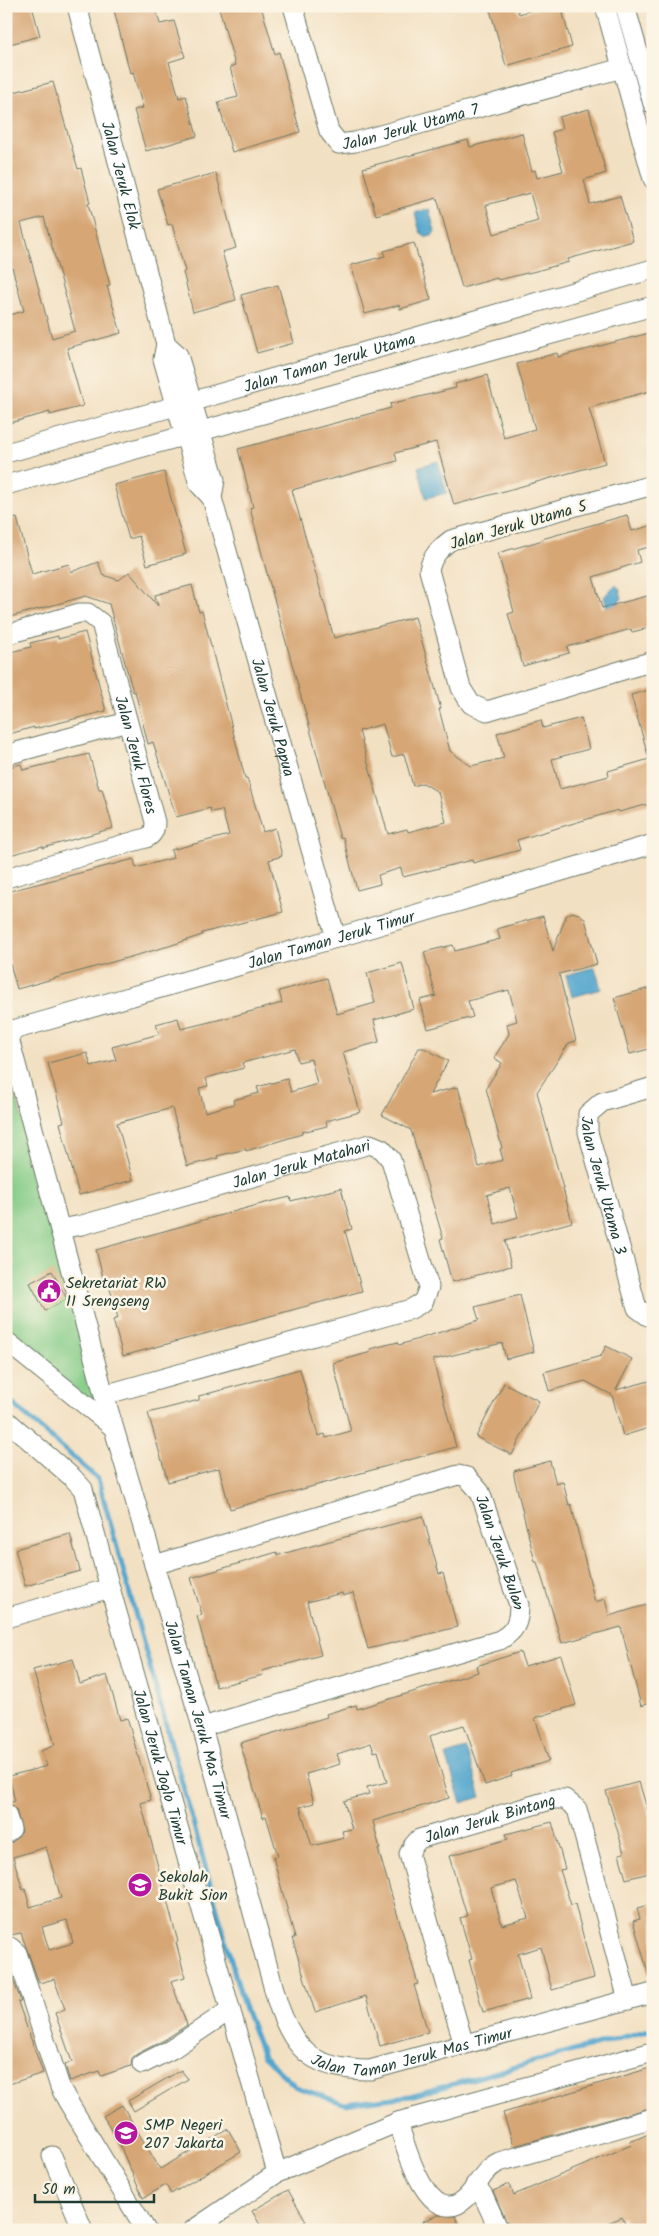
<svg xmlns="http://www.w3.org/2000/svg" width="659" height="2236" font-family="Kalam,sans-serif">
<rect width="100%" height="100%" fill="#fcf5e5"/>
<filter id="ink" filterUnits="userSpaceOnUse"><feTurbulence type="fractalNoise" baseFrequency=".02" numOctaves="2"/><feDisplacementMap in="SourceGraphic" scale="10" xChannelSelector="R" yChannelSelector="G"/><feConvolveMatrix kernelMatrix="1 2 1 2 8 2 1 2 1" color-interpolation-filters="sRGB"/></filter>
<filter id="wash" filterUnits="userSpaceOnUse"><feTurbulence type="fractalNoise" baseFrequency=".0096" numOctaves="4" result="noise"/><feDisplacementMap in="SourceGraphic" scale="20" xChannelSelector="R" yChannelSelector="G"/><feGaussianBlur stdDeviation="1.12" result="paint"/><feColorMatrix in="noise" values="0 0 0 0 0 0 0 0 0 0 0 0 0 0 0 0 0 1.4 0 .05"/><feComposite in="paint" operator="in"/></filter>
<g filter="url(#wash)">
<rect width="100%" height="100%" fill="#f2e0c2"/>
<!-- green -->
<polygon fill="#85cc88" stroke="#52845e" points="6,1063 109,1423 6,1333"/>
<!-- water -->
<g fill="#52a6ce" stroke="#387281">
<polygon points="429,209 435,231 432,236 427,237 420,232 415,213"/>
<polygon points="438,461 447,493 426,498 418,467"/>
<polygon points="615,585 619,588 622,598 619,602 625,618 611,623 604,597"/>
<polygon points="595,967 601,989 572,997 566,975"/>
<polygon points="466,1749 481,1797 461,1803 446,1755"/>
</g>
<g fill="none" stroke-linecap="round" stroke-linejoin="round">
<!-- stream -->
<polyline stroke="#52a6ce" stroke-width="5" points="6,1398 98,1479 243,2003 263,2056 296,2087 345,2104 410,2096 653,2029"/>
</g>
<g id="blocks">
<!-- building -->
<g fill="#d6a674" fill-rule="evenodd">
<polygon points="6,6 32,6 40,36 6,45"/>
<polygon points="113,6 155,6 160,24 174,21 185,57 169,62 179,98 186,96 197,136 146,151 134,110 143,108 133,72 130,73"/>
<polygon points="227,6 261,6 275,54 279,52 300,132 232,152 218,102 238,97 230,67 235,65 219,8"/>
<polygon points="489,6 516,6 519,14 546,6 561,6 572,47 506,66"/>
<path d="M53 82 78 169 81 168 90 203 88 204 110 285 107 286 121 333 67 348 83 406 50 415V412L6 424V316L24 311 12 267 6 268V94ZM44 217 75 331 52 338 21 223Z"/>
<path d="M589 109 606 173 584 180 590 204 620 196 633 241 568 259 569 262 536 271 498 280 497 278 462 288 437 198 376 215 363 168 468 140 470 147 522 133 532 171 535 170 537 178 563 171 552 132 562 129 559 117ZM530 193 538 221 494 234 486 205Z"/>
<polygon points="216,173 236,248 222,252 236,300 193,312 183,272 185,271 172,224 168,225 157,189"/>
<polygon points="414,243 431,300 400,309 399,305 365,314 351,265 385,256 384,251"/>
<polygon points="278,285 294,343 257,353 241,295"/>
<path d="M653 332V390L589 408 605 463 454 505 436 442 395 453 397 461 292 490 334 638 415 617 441 709H439L450 751 471 766 504 758 497 733 541 720 543 728 581 718 589 749 552 759 560 789 609 776 608 771 653 758V803L619 812 618 810 517 840 520 850 473 863 472 860 403 877 401 868 378 875 380 884 357 890 343 837 340 838 265 566 250 508 253 507 238 449 391 408 390 404 456 388 455 384 487 375 504 438 535 429 517 364 557 353 558 357ZM383 724 392 757 404 754 413 786 423 783 438 792 446 822 408 832 407 829 388 834 359 731Z"/>
<polygon points="164,472 186,554 147,565 139,536 129,539 114,485"/>
<polygon points="627,515 632,531 653,525 653,546 637,550 640,562 593,577 602,608 647,596 653,618 653,627 632,632 631,629 567,647 569,653 523,666 508,614 514,612 498,553 543,540 542,539"/>
<polygon points="17,518 32,574 69,564 71,572 98,562 103,575 119,580 129,572 158,606 155,595 192,585 199,612 202,611 245,778 247,778 263,832 275,828 282,856 269,860 283,912 202,933 202,935 169,946 17,989 6,949 6,892 134,859 136,868 173,858 171,850 229,835 222,810 211,812 210,808 176,817 153,742 148,744 135,691 133,692 109,604 86,596 6,618 6,521"/>
<polygon points="85,632 106,711 34,729 34,727 9,734 6,733 6,653 31,647 30,643 58,636 58,639"/>
<polygon points="653,689 653,758 649,759 631,695"/>
<polygon points="89,754 99,789 102,789 113,828 43,848 43,846 6,856 6,768 21,764 23,770"/>
<path d="M572 912 579 914 585 919 597 964 559 974 576 1041 569 1043 537 1092 572 1222 505 1241 511 1266 452 1282 440 1239 443 1238 411 1130 382 1115 419 1048H424L448 1061 430 1094 458 1087 479 1167 503 1160 500 1149 502 1148 486 1088 502 1063 494 1058 509 1034 507 1024 517 1021 509 990 468 1001 473 1017 428 1029 420 1000 436 996 424 952 453 945 455 951 500 939 497 929 543 916 553 951 566 916ZM510 1188 518 1217 495 1224 487 1195Z"/>
<path d="M402 963 414 1009 374 1020 379 1042 343 1052 360 1112 326 1121 327 1126 302 1132V1134L246 1151V1149L217 1156 218 1158 187 1166 172 1108 117 1123 133 1180 79 1195 60 1123 64 1122 48 1063 87 1053 91 1066 116 1060 112 1047 159 1034 156 1024 178 1018 181 1029 230 1017 282 1003 279 991 327 978 337 1014 375 1003 367 973ZM295 1049 298 1062 311 1059 317 1084 291 1092 287 1079 257 1087 259 1093 233 1100 234 1104 205 1112 199 1088 208 1086 206 1078 244 1068 242 1063Z"/>
<polygon points="653,987 653,1048 630,1054 614,998"/>
<polygon points="341,1188 352,1229 345,1231 362,1291 123,1356 113,1320 118,1318 109,1285 105,1285 96,1250 261,1204 290,1197 291,1201"/>
<polygon points="52,1271 67,1299 45,1311 30,1283"/>
<polygon points="520,1295 534,1352 506,1359 502,1343 433,1360 456,1447 230,1509 219,1468 168,1482 148,1413 199,1400 199,1396 300,1369 318,1436 325,1434 326,1438 351,1431 333,1363 371,1352 370,1349 398,1342 399,1345 479,1320 475,1307"/>
<polygon points="606,1346 632,1359 616,1390 653,1380 653,1416 649,1417 652,1427 623,1436 612,1395 585,1381 549,1391 544,1372 601,1356"/>
<polygon points="504,1383 539,1401 512,1455 476,1437"/>
<polygon points="550,1461 556,1484 563,1482 569,1505 571,1504 595,1602 605,1599 609,1616 653,1603 653,1702 641,1706 621,1627 562,1643 537,1562 535,1562 514,1476 514,1471"/>
<polygon points="423,1516 439,1574 443,1573 457,1627 368,1649 353,1593 343,1596 342,1593 307,1602 321,1655 262,1671 263,1675 216,1687 197,1616 202,1615 191,1578 277,1552 278,1555"/>
<polygon points="70,1534 80,1571 25,1586 15,1549"/>
<path d="M520 1652 525 1666 561 1655 576 1705 535 1718 549 1761 511 1773 512 1776 485 1785 464 1725 440 1732 430 1736 449 1798 373 1821 380 1849H378L418 1984 414 1985 428 2032 380 2046 366 1996 315 2012 292 1938H295L273 1857 278 1856 266 1816 263 1818 240 1743 327 1717 326 1714 356 1705 357 1709 478 1672 476 1666ZM371 1743 374 1752 378 1751 387 1782 367 1787 369 1794 344 1801 352 1829 342 1831 344 1838 312 1846 300 1807 314 1803 306 1774 340 1764 337 1754Z"/>
<path d="M73 1659 80 1684 107 1675 120 1720 127 1718 151 1800 141 1803 178 1942H176L185 1977 171 1981 187 2025 166 2039 137 2054 132 2058 131 2066 101 2076 99 2071 70 2081 65 2065 72 2062 55 2013 65 2009 54 1979 39 1983 21 1933 6 1936V1844L13 1842 22 1832 16 1810 8 1803 15 1801 9 1776 47 1766 41 1751 55 1745 33 1670ZM46 1847 61 1898 30 1907 25 1889 23 1890 13 1857ZM67 1920 73 1943 49 1950 42 1927Z"/>
<polygon points="639,1782 653,1828 653,1872 626,1879 619,1854 624,1853 606,1791"/>
<path d="M552 1822 565 1869 560 1870 571 1905 575 1904 594 1978 552 1990 541 1947 518 1954 530 1999 483 2012 469 1960 472 1959 460 1918 467 1916 449 1856 508 1839 506 1834ZM516 1881 528 1918 502 1925 491 1888Z"/>
<polygon points="653,1904 653,1976 649,1976 633,1921 640,1919 637,1908"/>
<polygon points="6,1959 21,2002 18,2002 43,2073 6,2085"/>
<polygon points="653,2067 653,2107 514,2146 503,2113"/>
<polygon points="181,2070 188,2079 134,2111 128,2101"/>
<polygon points="122,2105 160,2169 228,2129 241,2152 171,2194 166,2185 143,2198 116,2137 103,2116"/>
<polygon points="653,2132 653,2230 628,2230 622,2217 592,2230 510,2230 493,2191 509,2184 514,2195 631,2145 630,2142"/>
<polygon points="288,2190 306,2221 291,2230 263,2230 252,2211"/>
<polygon points="438,2215 455,2216 461,2230 427,2230 423,2221"/>
</g>
</g>
</g>
<g filter="url(#ink)">
<use href="#blocks" fill-opacity="0" stroke="#697666" stroke-width="1"/>
<g fill="none" stroke-linecap="round" stroke-linejoin="round">
<defs>
<g id="minor">
<path id="s1" d="M77 6 166 344 178 355 215 480 212 498 336 938"/>
<path id="s2" d="M293 6 329 131 339 144 355 142 622 68"/>
<polyline points="605,6 653,179"/>
<polyline points="625,6 653,104"/>
<polyline points="166,344 163,359 199,484 212,498"/>
<path id="s3" d="M6 453 176 406 653 269"/>
<polyline points="6,485 653,306"/>
<path d="M653 485 451 540C439 549 432 556 429 570L461 688 471 704 487 711 653 661"/>
<path id="s4" d="M6 635 79 613H88L101 623 155 822C155 830 153 835 146 838L6 878"/>
<polyline points="6,755 127,722"/>
<path id="s5" d="M6 1027 104 1395 202 1727 278 2004C296 2055 316 2069 370 2070L653 1993"/>
<path id="s6" d="M6 1032 336 938 653 844"/>
<path id="s7" d="M653 1087 602 1102 588 1114V1132L637 1308 648 1316 653 1315"/>
<path id="s8" d="M60 1229 82 1225 370 1144 382 1149 391 1160 429 1287 423 1302 411 1309 104 1395"/>
<polyline points="6,1341 113,1427"/>
<path id="s9" d="M6 1420 73 1478 83 1489 110 1588 277 2173"/>
<path id="s10" d="M154 1565 458 1475 467 1477 480 1492 519 1605C519 1623 515 1631 500 1640L202 1727"/>
<polyline points="6,1618 110,1588"/>
<polyline points="6,1814 11,1829 6,1833"/>
<polyline points="6,1947 10,1947 17,1953 60,2087 67,2100 146,2230"/>
<path id="s11" d="M464 2045 409 1854 413 1846 419 1839 554 1799H565L577 1809 628 2000"/>
<polyline points="142,2064 172,2049 230,2010"/>
<path d="M398 2122C405 2146 429 2233 466 2198 478 2187 482 2170 499 2162L653 2118"/>
<polyline points="52,2156 83,2230"/>
<polyline points="475,2185 483,2195 499,2230"/>
<polyline points="193,2230 277,2173 398,2122 653,2052"/>
</g>
</defs>
<!-- minor casing -->
<use href="#minor" stroke="#697666" stroke-width="21"/>
<!-- minor -->
<use href="#minor" stroke="#fff" stroke-width="19"/>
</g>
</g>
<!-- icons -->
<defs>
<symbol id="civic-disc" viewBox="-11 -11 22 22"><circle r="9.5" fill="#b5179e" stroke="#fcf5e5"/><path d="M-.6-6.5H3V-4.5H.6V-3L4-1V1h2V6H-6V1h2V-1L-.6-3ZM-1.2 2.5V6h2.4V2.5Z" fill="#fff"/></symbol>
<symbol id="school-disc" viewBox="-11 -11 22 22"><circle r="9.5" fill="#b5179e" stroke="#fcf5e5"/><path d="M0-5L7-2L0 1L-7-2ZM-4 1L0 2.5L4 1V4Q0 6-4 4Z" fill="#fff"/></symbol>
</defs>
<g fill-rule="evenodd">
<use href="#civic-disc" x="35" y="1277" width="28" height="28"/>
<use href="#school-disc" x="126" y="1871" width="28" height="28"/>
<use href="#school-disc" x="112" y="2119" width="28" height="28"/>
</g>
<g text-anchor="middle" stroke-width="5" stroke-linejoin="round" paint-order="stroke">
<!-- street labels -->
<g font-size="16" fill="#1f3d34" stroke="#fcf5e5">
<text dy="6" stroke="none"><textPath href="#s2" startOffset="220">Jalan Jeruk Utama 7</textPath></text>
<text dy="6" stroke="none"><textPath href="#s1" startOffset="175">Jalan Jeruk Elok</textPath></text>
<text dy="6" stroke="none"><textPath href="#s3" startOffset="336">Jalan Taman Jeruk Utama</textPath></text>
<text transform="translate(518 524) rotate(-16)" y="6">Jalan Jeruk Utama 5</text>
<text dy="6" stroke="none"><textPath href="#s1" startOffset="742">Jalan Jeruk Papua</textPath></text>
<text dy="6" stroke="none"><textPath href="#s4" startOffset="238">Jalan Jeruk Flores</textPath></text>
<text dy="6" stroke="none"><textPath href="#s6" startOffset="338">Jalan Taman Jeruk Timur</textPath></text>
<text dy="6" stroke="none"><textPath href="#s8" startOffset="250">Jalan Jeruk Matahari</textPath></text>
<text dy="6" stroke="none"><textPath href="#s7" startOffset="145">Jalan Jeruk Utama 3</textPath></text>
<text dy="6" stroke="none"><textPath href="#s10" startOffset="410">Jalan Jeruk Bulan</textPath></text>
<text dy="6" stroke="none"><textPath href="#s5" startOffset="719">Jalan Taman Jeruk Mas Timur</textPath></text>
<text dy="6" stroke="none"><textPath href="#s9" startOffset="392">Jalan Jeruk Joglo Timur</textPath></text>
<text dy="6" stroke="none"><textPath href="#s11" startOffset="291">Jalan Jeruk Bintang</textPath></text>
<text dy="6" stroke="none"><textPath href="#s5" startOffset="1182">Jalan Taman Jeruk Mas Timur</textPath></text>
</g>
<!-- poi labels -->
<g font-size="16" fill="#1f3d34" stroke="#fcf5e5" text-anchor="start">
<text x="66" y="1288">Sekretariat RW<tspan x="66" dy="18">11 Srengseng</tspan></text>
<text x="158" y="1882">Sekolah<tspan x="158" dy="18">Bukit Sion</tspan></text>
<text x="144" y="2130">SMP Negeri<tspan x="144" dy="18">207 Jakarta</tspan></text>
</g>
</g>
<!-- margin -->
<rect width="659" height="2236" fill="none" stroke="#fcf5e5" stroke-width="25"/>
<!-- scale -->
<path d="M35 2194v8h119v-8" fill="none" stroke="#1f3d34" stroke-width="2.5"/>
<text x="42" y="2194" font-size="15" fill="#1f3d34" stroke="#fcf5e5" stroke-width="4" paint-order="stroke">50 m</text>
</svg>
